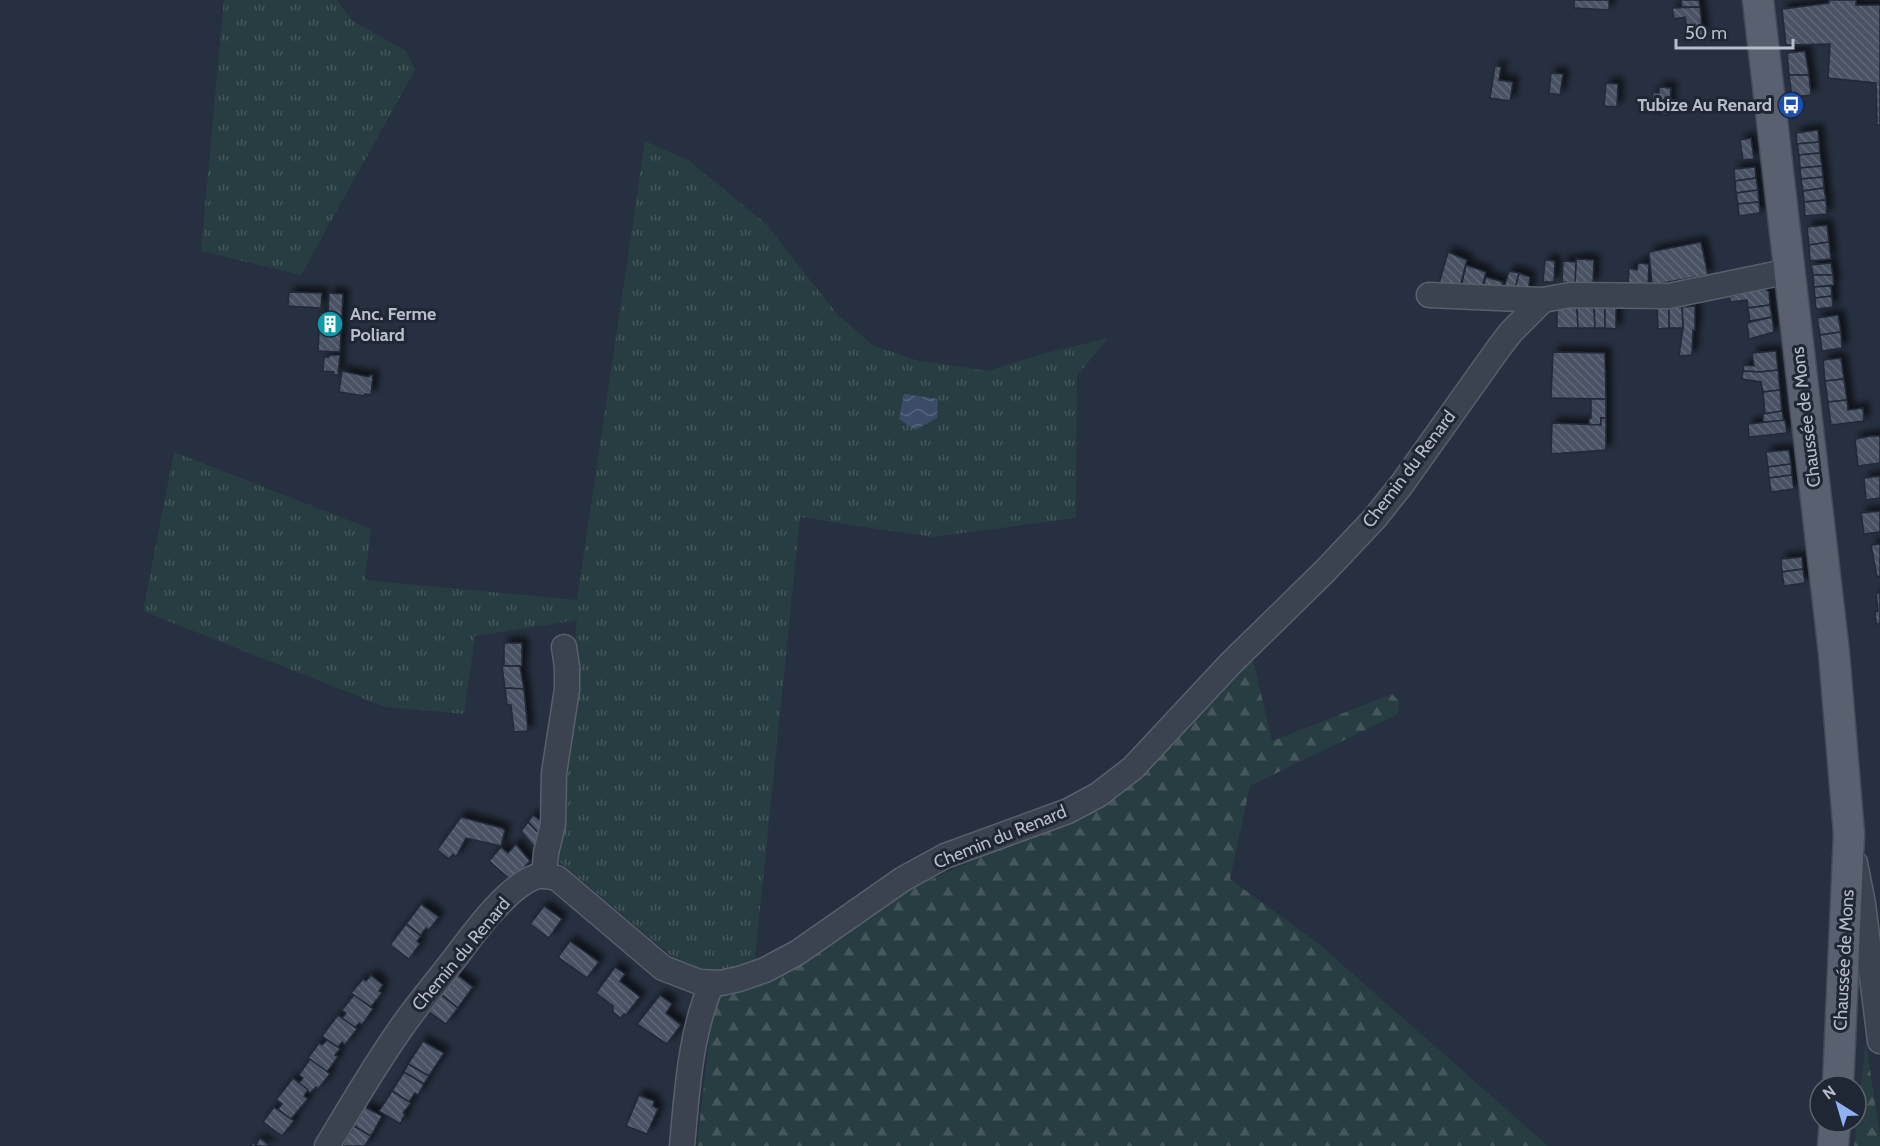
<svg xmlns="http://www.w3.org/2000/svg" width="1880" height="1146" font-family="Cabin,sans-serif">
<defs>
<pattern id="grass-tufts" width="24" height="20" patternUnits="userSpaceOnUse" patternTransform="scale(1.5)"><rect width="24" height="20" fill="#283d41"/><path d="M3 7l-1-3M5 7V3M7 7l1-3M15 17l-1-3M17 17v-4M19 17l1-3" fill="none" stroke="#45575b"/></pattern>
<pattern id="forest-firs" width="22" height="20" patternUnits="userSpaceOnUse" patternTransform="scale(1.5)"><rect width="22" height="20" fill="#283d41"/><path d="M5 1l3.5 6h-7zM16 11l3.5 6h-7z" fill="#45575b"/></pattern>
<pattern id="water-waves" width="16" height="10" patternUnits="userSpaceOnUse" patternTransform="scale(1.5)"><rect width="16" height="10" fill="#3c4c68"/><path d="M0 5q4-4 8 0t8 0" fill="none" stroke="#56647c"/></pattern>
<pattern id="building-back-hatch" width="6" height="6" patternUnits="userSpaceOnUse" patternTransform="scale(1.5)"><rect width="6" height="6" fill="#485264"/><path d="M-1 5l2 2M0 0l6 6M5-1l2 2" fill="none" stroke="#606979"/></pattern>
<filter id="shadow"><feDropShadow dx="5.5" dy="-5.5" stdDeviation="3" flood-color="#0009"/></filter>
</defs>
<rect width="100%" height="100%" fill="#263040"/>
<!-- grass -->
<g fill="url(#grass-tufts)">
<polygon points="224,0 337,0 353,21 406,51 415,70 301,275 201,251"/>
<polygon points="645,141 688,160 766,224 837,314 872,345 916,360 988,371 1042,354 1108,338 1077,376 1076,518 932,537 800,517 755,959 713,974 680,963 554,857 577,620 475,636 464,714 385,707 143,611 174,452 371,529 365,580 577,600"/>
</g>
<!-- forest -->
<g fill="url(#forest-firs)">
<polygon points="1253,660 1272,741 1392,694 1399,701 1398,714 1250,786 1230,879 1319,944 1548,1146 697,1146 714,997 905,891 1039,831 1121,776"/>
<polygon points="1866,1042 1880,1138 1880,1146 1854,1146"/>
</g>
<!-- water -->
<polygon fill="url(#water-waves)" points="904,394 938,399 937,418 915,430 899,419"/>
<!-- building -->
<g fill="url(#building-back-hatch)" stroke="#212937" stroke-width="1.5" filter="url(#shadow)">
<polygon points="1574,0 1609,0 1609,10 1574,8"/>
<polygon points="1681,0 1699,0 1700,7 1682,7"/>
<polygon points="1829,0 1856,0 1856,5 1880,5 1880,125 1877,125 1876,83 1828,78 1830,44 1786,45 1782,9 1829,3"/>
<polygon points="1700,7 1703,35 1689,37 1685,17 1674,19 1672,8"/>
<polygon points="1805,51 1809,75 1789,75 1787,53"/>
<polygon points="1495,66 1501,67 1499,80 1513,82 1510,101 1490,98"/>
<polygon points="1551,73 1563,74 1560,95 1549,93"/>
<polygon points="1789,75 1809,75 1811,95 1792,97"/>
<polygon points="1606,83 1618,84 1617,107 1604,106"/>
<polygon points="1659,87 1671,88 1669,115 1652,114 1653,92 1659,93"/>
<polygon points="1818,130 1819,142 1797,144 1796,133"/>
<polygon points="1751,138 1754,159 1743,160 1740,140"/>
<polygon points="1819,142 1820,153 1799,155 1797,144"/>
<polygon points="1820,153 1822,166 1800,168 1799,155"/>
<polygon points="1822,166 1823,177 1801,179 1800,168"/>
<polygon points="1755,167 1756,178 1735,181 1734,169"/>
<polygon points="1823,177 1824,188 1803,191 1801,179"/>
<polygon points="1756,178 1758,190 1736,193 1735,181"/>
<polygon points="1824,188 1826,200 1804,202 1803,191"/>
<polygon points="1758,190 1759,202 1738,204 1736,193"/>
<polygon points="1826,200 1827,214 1805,216 1804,202"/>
<polygon points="1759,202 1760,213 1739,216 1738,204"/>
<polygon points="1827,225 1829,242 1809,245 1807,227"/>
<polygon points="1701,242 1708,275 1652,285 1649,252"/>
<polygon points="1829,242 1831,259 1810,261 1809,245"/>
<polygon points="1448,252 1467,260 1459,291 1438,287"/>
<polygon points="1576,259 1594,260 1593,284 1575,283"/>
<polygon points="1545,260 1555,261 1554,282 1543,282"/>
<polygon points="1563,261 1576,262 1575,283 1562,282"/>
<polygon points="1638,263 1649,264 1648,286 1628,285 1629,268 1637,270"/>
<polygon points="1831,263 1833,275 1813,275 1811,265"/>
<polygon points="1466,265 1486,272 1481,293 1461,287"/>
<polygon points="1509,271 1519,273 1514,294 1503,291"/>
<polygon points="1519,273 1530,277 1528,295 1514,294"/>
<polygon points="1813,275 1833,275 1834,285 1814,287"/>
<polygon points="1486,277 1503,282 1499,295 1482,290"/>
<polygon points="1831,286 1832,296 1815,298 1814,287"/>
<polygon points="1765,289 1769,292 1770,305 1748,308 1747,300 1731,302 1729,297 1747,292"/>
<polygon points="289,292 322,293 321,308 288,306"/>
<polygon points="329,293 343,294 340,352 318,351 320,312 328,313"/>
<polygon points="1832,296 1833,307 1816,309 1815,298"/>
<polygon points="1770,305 1772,317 1750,321 1748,308"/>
<polygon points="1695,306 1695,330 1693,330 1692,355 1679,356 1683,328 1682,307"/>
<polygon points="1557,307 1577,307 1578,328 1557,328"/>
<polygon points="1577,307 1594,307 1595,328 1578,328"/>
<polygon points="1594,307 1605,307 1605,328 1595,328"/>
<polygon points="1605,307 1616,307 1616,329 1605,328"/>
<polygon points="1657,307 1669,307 1669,328 1658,329"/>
<polygon points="1669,307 1682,307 1683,328 1669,328"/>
<polygon points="1838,315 1841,332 1820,335 1817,318"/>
<polygon points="1772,317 1774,332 1749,339 1747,323"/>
<polygon points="1841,332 1842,348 1822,351 1820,335"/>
<polygon points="1776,351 1778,370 1760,372 1743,371 1744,365 1754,366 1752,353"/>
<polygon points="1553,352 1605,353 1606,399 1551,398"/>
<polygon points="330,355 340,355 338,375 333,375 334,372 323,371 324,357 329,357"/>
<polygon points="1841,358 1844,379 1825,381 1823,360"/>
<polygon points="1778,370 1780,390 1763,392 1761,382 1742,379 1743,371 1760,372"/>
<polygon points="342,371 369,377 370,375 373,375 371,395 365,394 365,396 339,392"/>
<polygon points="1844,379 1847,400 1828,402 1825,381"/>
<polygon points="1780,390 1782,411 1765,414 1763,392"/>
<polygon points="1591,399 1606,399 1606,418 1601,418 1601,425 1589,425 1589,418 1591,418"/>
<polygon points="1847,400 1848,410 1863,408 1864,421 1831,425 1828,402"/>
<polygon points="1782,411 1784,421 1763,422 1763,414"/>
<polygon points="1601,418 1606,418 1606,450 1551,454 1552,423 1601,425"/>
<polygon points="1785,420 1787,433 1749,437 1748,424"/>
<polygon points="1871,436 1880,436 1880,463 1858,466 1855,439"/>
<polygon points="1789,450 1791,464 1768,467 1766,452"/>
<polygon points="1791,464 1792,475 1769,478 1768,467"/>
<polygon points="1792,475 1794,489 1771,492 1769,478"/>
<polygon points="1880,476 1880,498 1866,500 1864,478"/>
<polygon points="1880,511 1880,532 1864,534 1861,513"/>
<polygon points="1880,544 1880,576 1877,577 1871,545"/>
<polygon points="1802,557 1803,569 1782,572 1781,559"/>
<polygon points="1803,569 1805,583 1784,586 1782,572"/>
<polygon points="1876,593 1880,593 1880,624 1876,624 1875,612 1878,611"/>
<rect x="504" y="643" width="18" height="23"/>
<polygon points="502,666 520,666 524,689 505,688"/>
<polygon points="505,688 524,689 528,731 514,732 511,705 507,705"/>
<polygon points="533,815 549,827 544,839 528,822"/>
<polygon points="461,817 502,828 505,830 501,846 466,838 456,857 453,854 449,859 437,850"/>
<polygon points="528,822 544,839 536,849 521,831"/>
<polygon points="516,844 530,861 512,881 489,861 501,847 508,853"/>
<polygon points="421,904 439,917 429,930 426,928 421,935 406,924"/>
<polygon points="544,906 562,919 549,938 530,924"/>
<polygon points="406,924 421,936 417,941 420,944 409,959 390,945"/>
<polygon points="570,941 599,962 587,978 558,957"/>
<polygon points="615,967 625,974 620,981 640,997 626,1015 624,1014 621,1018 613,1012 613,1006 596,993"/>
<polygon points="456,974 473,987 458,1008 441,994"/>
<polygon points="371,975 383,985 379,991 382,993 371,1007 351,993 363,979 366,981"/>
<polygon points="354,995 373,1009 362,1025 359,1023 355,1028 342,1018 346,1013 342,1010"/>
<polygon points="441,995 458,1008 446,1024 429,1012"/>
<polygon points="660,995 672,1004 666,1013 681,1025 667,1044 637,1024"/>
<polygon points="338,1015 357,1029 345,1045 342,1042 338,1047 322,1036"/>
<polygon points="327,1040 340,1049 335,1055 338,1057 327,1072 308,1058 319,1043 322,1045"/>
<polygon points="423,1041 444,1053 429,1076 408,1064"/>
<polygon points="310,1059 330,1074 318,1089 316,1087 310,1093 299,1083 303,1078 299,1075"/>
<polygon points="408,1064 429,1076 424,1084 404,1072"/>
<polygon points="404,1072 424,1084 418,1095 415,1093 409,1102 392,1091"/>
<polygon points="293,1078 308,1090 304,1096 308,1099 291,1119 278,1109 282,1104 276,1100"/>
<polygon points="392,1091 411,1103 403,1113 405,1114 400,1124 379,1111"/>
<polygon points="639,1095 654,1101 653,1106 658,1109 647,1134 626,1126"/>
<polygon points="274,1107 294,1121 282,1136 263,1122"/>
<polygon points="365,1107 382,1116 371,1136 354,1126"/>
<polygon points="354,1126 371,1136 365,1146 342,1146"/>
<polygon points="260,1138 270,1146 250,1146 253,1143 256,1145"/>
</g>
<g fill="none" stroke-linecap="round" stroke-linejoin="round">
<defs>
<g id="minor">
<polyline points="1429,295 1543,300 1570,295 1669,296 1790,271"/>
<polyline points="1855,863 1863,904 1880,1041"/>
<polyline points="544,876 546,853 553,824 554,773 567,689 567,667 564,647"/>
<path d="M327 1146C350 1108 372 1070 397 1034 415 1007 436 983 455 958 473 934 507 887 535 877 542 874 550 877 557 878L663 968 699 982 721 983 739 979 765 970 797 953 903 879 945 856 1068 811 1098 795 1133 768 1230 664 1325 571 1375 518 1402 484 1498 349 1511 332 1543 300"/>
<path d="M682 1146C687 1092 690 1033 712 983"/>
</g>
<g id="major">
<polyline points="1758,0 1834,653 1849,834 1838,1086"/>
<polyline points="1833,1146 1835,1122"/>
</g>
</defs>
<!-- minor casing -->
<use href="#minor" stroke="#58606d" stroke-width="27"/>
<!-- major casing -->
<use href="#major" stroke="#444b59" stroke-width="33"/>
<!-- minor -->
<use href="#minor" stroke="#3b4250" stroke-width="24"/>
<!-- major -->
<use href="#major" stroke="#596170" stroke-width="30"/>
</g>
<!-- icons -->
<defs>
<symbol id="bus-disc" viewBox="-11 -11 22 22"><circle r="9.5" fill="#1a4fb4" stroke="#1f2735"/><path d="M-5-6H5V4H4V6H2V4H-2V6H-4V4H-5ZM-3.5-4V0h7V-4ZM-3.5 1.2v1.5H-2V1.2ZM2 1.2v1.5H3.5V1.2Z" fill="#fff"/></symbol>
<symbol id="building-disc" viewBox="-11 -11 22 22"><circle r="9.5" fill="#0f9aa8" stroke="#1f2735"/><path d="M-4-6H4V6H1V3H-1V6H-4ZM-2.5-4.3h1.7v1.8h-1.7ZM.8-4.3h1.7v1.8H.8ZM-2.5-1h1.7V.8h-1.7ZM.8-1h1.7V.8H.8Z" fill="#fff"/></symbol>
</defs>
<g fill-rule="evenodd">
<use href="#bus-disc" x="1776" y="90" width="30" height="30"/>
<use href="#building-disc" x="315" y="309" width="30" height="30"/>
</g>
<g text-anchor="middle" stroke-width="6" stroke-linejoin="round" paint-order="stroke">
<!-- poi labels -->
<g font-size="18" font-weight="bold" fill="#b7bdca" stroke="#1f2735" text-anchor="end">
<text x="1772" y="111">Tubize Au Renard</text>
<text x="350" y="320" text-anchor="start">Anc. Ferme<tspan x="350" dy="21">Poliard</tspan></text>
</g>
<!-- street labels -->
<g font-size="18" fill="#b7bdca" stroke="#1f2735">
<text transform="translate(1806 417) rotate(-97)" y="6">Chaussée de Mons</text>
<text transform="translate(1409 469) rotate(-53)" y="6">Chemin du Renard</text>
<text transform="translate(1000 837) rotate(-22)" y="6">Chemin du Renard</text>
<text transform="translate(461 954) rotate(-50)" y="6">Chemin du Renard</text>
<text transform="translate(1844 960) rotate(-87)" y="6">Chaussée de Mons</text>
</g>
</g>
<!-- north arrow -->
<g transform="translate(1838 1104) rotate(323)"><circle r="28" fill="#1f2735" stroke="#5c6371" stroke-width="1.5"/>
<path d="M0-4.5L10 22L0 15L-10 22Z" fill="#91b1f6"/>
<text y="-9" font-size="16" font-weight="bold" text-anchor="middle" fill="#b7bdca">N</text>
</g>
<!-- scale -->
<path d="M1676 39v9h117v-9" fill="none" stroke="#b7bdca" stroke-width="3"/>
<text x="1685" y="39" font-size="18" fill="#b7bdca" stroke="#1f2735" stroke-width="4.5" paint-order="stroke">50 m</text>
</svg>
